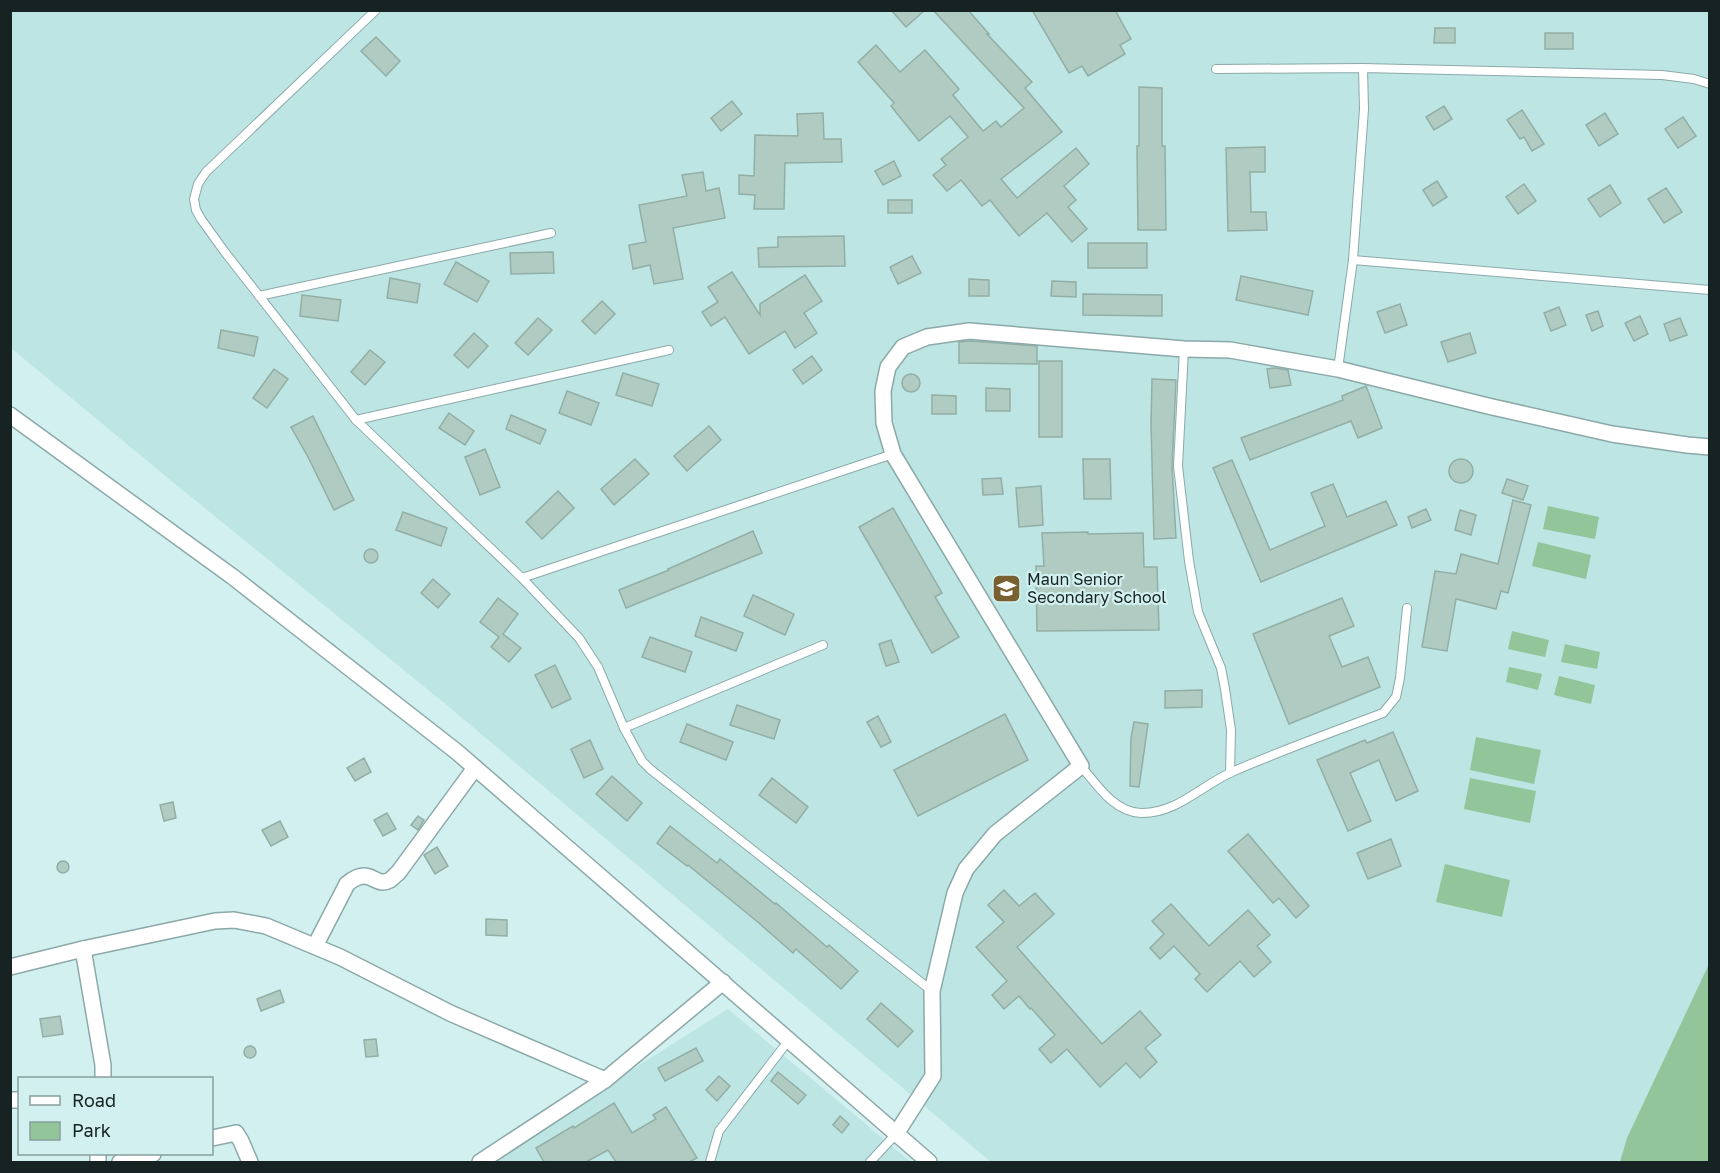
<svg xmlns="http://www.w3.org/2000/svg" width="1720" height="1173" font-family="'Golos Text',sans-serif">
<rect width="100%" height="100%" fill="#d1f0ef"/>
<!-- built -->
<g fill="#bce5e4">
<polygon points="10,11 1709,11 1709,1162 991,1162 443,702 163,474 11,348"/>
<polygon points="728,1009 911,1162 486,1162"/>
</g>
<!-- green -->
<g fill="#92c59a">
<polygon points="1548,506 1599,517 1595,539 1543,529"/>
<polygon points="1538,542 1591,555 1586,579 1532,566"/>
<polygon points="1512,631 1549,640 1545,657 1508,649"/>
<polygon points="1565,644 1600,652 1597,669 1561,662"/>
<polygon points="1509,667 1542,674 1538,690 1506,682"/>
<polygon points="1559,676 1595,685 1591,704 1554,695"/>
<polygon points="1476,737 1541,750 1534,784 1470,770"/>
<polygon points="1470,778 1536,791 1530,823 1464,809"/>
<polygon points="1445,864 1510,880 1502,917 1436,902"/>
<polygon points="1709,964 1709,1162 1620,1162 1627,1138"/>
</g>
<!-- building -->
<g fill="#b0ccc2" stroke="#93aea4" stroke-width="1.5">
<polygon points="891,10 925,10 906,27"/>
<polygon points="933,10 968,10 989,34 987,34 1032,82 1025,88 1062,132 1001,179 1017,198 1076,148 1089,164 1064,186 1076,200 1068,207 1087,229 1072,242 1047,213 1019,236 990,200 982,206 961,180 947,191 933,175 946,165 941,159 968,137 950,116 919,141 891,106 894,103 858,62 876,45 900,72 925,50 959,89 953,95 983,131 996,121 1001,127 1024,108"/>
<polygon points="1032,10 1115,10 1131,39 1120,45 1125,54 1088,76 1082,66 1069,73"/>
<polygon points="1435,28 1455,28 1455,43 1434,43"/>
<rect x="1545" y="33" width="28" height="16"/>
<polygon points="376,37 400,61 386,76 361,51"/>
<polygon points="1139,87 1162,88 1162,146 1165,146 1166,230 1138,230 1137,146 1139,146"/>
<polygon points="732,101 742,114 721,131 711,118"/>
<polygon points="1444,106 1452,119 1434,130 1426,117"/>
<polygon points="1522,110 1544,144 1532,151 1524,137 1520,139 1507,120"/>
<polygon points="823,113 824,139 841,139 842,162 785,163 784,209 754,209 755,195 739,194 739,175 754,176 755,135 798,136 797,114"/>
<polygon points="1605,113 1618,134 1599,146 1586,125"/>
<polygon points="1683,117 1696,136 1678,148 1665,129"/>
<polygon points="1265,147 1265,172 1250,172 1251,212 1266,212 1267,230 1228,231 1226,148"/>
<polygon points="894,161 901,176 883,185 875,171"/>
<polygon points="703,172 706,191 719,188 725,218 673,228 683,279 654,284 650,265 633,269 629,245 646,242 639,205 687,196 682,175"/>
<polygon points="1437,181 1447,197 1433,206 1423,190"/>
<polygon points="1524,184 1536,201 1518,214 1506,197"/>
<polygon points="1610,185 1621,203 1600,217 1588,199"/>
<polygon points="1666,188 1682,212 1664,223 1648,199"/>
<rect x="888" y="200" width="24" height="13"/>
<polygon points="844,236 845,266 759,267 758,248 778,247 778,237"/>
<rect x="1088" y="243" width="59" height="25"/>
<polygon points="553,252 554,273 511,274 510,253"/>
<polygon points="912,256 921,273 898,284 890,267"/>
<polygon points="456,262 489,281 477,302 444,284"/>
<polygon points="732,272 760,315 760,304 805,275 822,301 804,313 817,333 795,348 785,331 749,354 725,317 711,326 702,312 718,302 708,287"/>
<polygon points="1241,276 1313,291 1308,315 1236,300"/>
<polygon points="390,278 420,284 417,303 387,298"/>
<polygon points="969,279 989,280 989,296 969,296"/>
<polygon points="1052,281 1076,282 1076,297 1051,296"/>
<polygon points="1083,294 1162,295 1162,316 1083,315"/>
<polygon points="302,295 341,300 338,321 300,316"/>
<polygon points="602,301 615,314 595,334 582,321"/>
<polygon points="1400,304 1407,325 1385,333 1377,312"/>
<polygon points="1559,307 1566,325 1551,331 1544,313"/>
<polygon points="1598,311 1603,326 1592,331 1586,315"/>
<polygon points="1640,316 1648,334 1634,341 1625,323"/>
<polygon points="538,318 552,330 528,355 515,343"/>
<polygon points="1680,318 1687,335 1670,341 1664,324"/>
<polygon points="221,330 258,337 254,356 218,348"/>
<polygon points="474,333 488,346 468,368 454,355"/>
<polygon points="1470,333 1476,353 1448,362 1441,342"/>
<polygon points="971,341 1037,346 1037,364 959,363 959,342"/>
<polygon points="370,350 385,362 365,385 351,372"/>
<polygon points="812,356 822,370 803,384 793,370"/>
<rect x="1039" y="361" width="23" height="76"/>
<polygon points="1275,368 1288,370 1291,385 1270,388 1267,369"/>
<polygon points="274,369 288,379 267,408 253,398"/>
<polygon points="623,373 659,384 652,406 616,395"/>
<circle cx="911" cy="383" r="9"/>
<polygon points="1152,379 1176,380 1172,466 1176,538 1154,539 1151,424"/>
<polygon points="1366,386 1382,428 1358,438 1351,421 1250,460 1241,438 1343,400 1342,396"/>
<polygon points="986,388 1010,389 1010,411 986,411"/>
<polygon points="567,391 599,403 591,425 559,413"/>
<polygon points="932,395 956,396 956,414 932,414"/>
<polygon points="449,413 474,431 465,445 439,428"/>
<polygon points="511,415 546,430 540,444 506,429"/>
<polygon points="313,416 354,500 334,510 308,457 291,427"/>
<polygon points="709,426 721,440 687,471 674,456"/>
<polygon points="485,449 500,487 480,495 465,457"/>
<circle cx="1461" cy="471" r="12"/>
<polygon points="635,459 649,474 614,505 601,489"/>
<polygon points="1083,459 1110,459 1111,499 1084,499"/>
<polygon points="1232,460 1270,550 1325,526 1311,493 1333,484 1347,517 1386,501 1397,525 1261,582 1213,468"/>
<polygon points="1001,478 1003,494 983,495 982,479"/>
<polygon points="1507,479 1528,486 1523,500 1502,493"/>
<polygon points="1041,486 1043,525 1019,527 1016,488"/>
<polygon points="558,491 574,508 542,539 526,522"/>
<polygon points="1513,500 1531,505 1508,593 1501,591 1496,609 1456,599 1447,651 1422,647 1435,571 1456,574 1461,554 1498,564"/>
<polygon points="893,508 942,593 935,597 959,637 932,653 859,527"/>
<polygon points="1426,509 1431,520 1412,528 1408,517"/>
<polygon points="1460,510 1476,515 1471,535 1455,530"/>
<polygon points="403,512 447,528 441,546 396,530"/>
<polygon points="753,531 762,553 626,608 619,590 669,570 668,569"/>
<polygon points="1088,532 1088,534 1143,533 1144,567 1157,567 1159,630 1037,631 1036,566 1044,566 1042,533"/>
<circle cx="371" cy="556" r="7"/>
<polygon points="433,579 450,594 438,608 421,593"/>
<polygon points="753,595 794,614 785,635 744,616"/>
<polygon points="498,598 518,614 503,634 521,648 509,662 491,647 499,637 480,622"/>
<polygon points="1342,598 1354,626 1329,636 1342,667 1368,657 1380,687 1289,724 1253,634"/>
<polygon points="701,617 743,633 736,651 695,636"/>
<polygon points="650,637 692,652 685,672 642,657"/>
<polygon points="891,640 899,662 886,666 879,644"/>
<polygon points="555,665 571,699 552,708 535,675"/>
<polygon points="1202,690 1202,707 1165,708 1165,691"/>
<polygon points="737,705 780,720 774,739 730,725"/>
<polygon points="1005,714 1028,760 918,816 894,770"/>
<polygon points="878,716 891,742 881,747 867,722"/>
<polygon points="1134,722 1148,724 1139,787 1130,786 1131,738"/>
<polygon points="687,724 733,742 726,760 680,742"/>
<polygon points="1393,732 1418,791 1396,801 1379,760 1350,773 1371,821 1348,831 1317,760 1365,740 1367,743"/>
<polygon points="590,740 603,769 584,778 571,749"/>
<polygon points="364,758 371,772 355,781 347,768"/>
<polygon points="612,776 642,803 627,821 596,794"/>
<polygon points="772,778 808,807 796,823 759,795"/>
<polygon points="173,802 176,818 164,821 160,805"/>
<polygon points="387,813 396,829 383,836 374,820"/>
<polygon points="418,816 424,820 418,830 411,825"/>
<polygon points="280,821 288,837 271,846 262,830"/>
<polygon points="670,826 717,863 720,859 775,904 776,903 827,947 829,945 858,971 841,989 796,949 793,953 759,923 688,865 687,866 657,843"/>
<polygon points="1248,834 1309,906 1296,918 1279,898 1273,903 1228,851"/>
<polygon points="1391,839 1401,866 1368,879 1357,853"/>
<polygon points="437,847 448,866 435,874 424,855"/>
<circle cx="63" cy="867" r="6"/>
<polygon points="1004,890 1019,906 1035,893 1054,914 1017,947 1102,1044 1140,1011 1161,1035 1145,1048 1157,1062 1140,1078 1126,1063 1100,1087 1067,1049 1051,1063 1039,1049 1055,1035 1031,1008 1030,1009 1019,996 1004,1009 992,995 1007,981 976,947 1004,922 988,905"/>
<polygon points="1171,904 1209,946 1248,910 1270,935 1257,946 1271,962 1254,977 1240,961 1207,992 1195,979 1200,974 1174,946 1160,959 1150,948 1164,934 1152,921"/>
<polygon points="486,919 507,920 507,936 486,935"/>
<polygon points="280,990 284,1002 261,1011 257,999"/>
<polygon points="881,1003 913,1031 898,1047 867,1019"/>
<polygon points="60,1016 63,1034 43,1037 40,1019"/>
<polygon points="376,1039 378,1056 366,1057 364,1040"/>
<circle cx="250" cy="1052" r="6"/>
<polygon points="696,1048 703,1061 665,1081 658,1068"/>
<polygon points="778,1072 806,1095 798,1104 771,1081"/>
<polygon points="719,1076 730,1086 717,1101 706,1090"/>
<polygon points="614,1103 632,1133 656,1119 653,1115 666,1107 697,1158 689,1162 616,1162 608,1150 586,1162 544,1162 536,1148 573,1126 574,1128"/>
<polygon points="840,1116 849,1124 842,1133 833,1125"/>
</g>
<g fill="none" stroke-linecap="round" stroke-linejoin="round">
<defs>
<g id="service">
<polyline points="376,10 206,172 198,184 194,199 196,210 201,219 224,251 356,420 522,578 579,638 598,667 624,728 642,761 650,769 932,991"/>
<polyline points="1216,69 1363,68 1662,75 1694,79 1710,84"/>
<polyline points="1353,260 1710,290"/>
<polyline points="259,296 551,233"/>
<polyline points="1184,349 1178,466 1189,561 1198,612 1221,668 1225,689 1231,730 1230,773"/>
<polyline points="1338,369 1353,260 1364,109 1363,68"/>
<polyline points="356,420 669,350"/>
<polyline points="522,578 893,454"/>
<polyline points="624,728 823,645"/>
<path d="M1081 766C1097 785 1114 812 1141 813 1176 814 1202 785 1232 772 1282 750 1333 732 1383 713L1396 697 1400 678 1407 608"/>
<polyline points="710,1162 719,1131 789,1040"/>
<polyline points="870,1162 896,1134"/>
</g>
<g id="minor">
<polyline points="10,415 233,577 457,752 929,1162"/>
<path d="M315 946 347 884C371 864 374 889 390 880 393 878 395 875 398 873L475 768"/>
<polyline points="83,949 103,1065 103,1078"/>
<polyline points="10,967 83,949 215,921 234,920 266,926 340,957 450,1013 605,1080"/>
<polyline points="10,1100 20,1100"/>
<polyline points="896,1134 933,1076 932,991 955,893 966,869 995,834 1081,766 893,454 884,423 883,391 888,367 903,347 927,337 969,331 1184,349 1230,350 1338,369 1488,406 1612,434 1687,445 1710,447"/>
<polyline points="212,1138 236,1133 241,1141 250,1162"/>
<polyline points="98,1162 98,1154"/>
<polyline points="120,1162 153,1154"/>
<polyline points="480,1162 605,1080 723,982"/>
</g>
</defs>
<!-- service casing -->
<use href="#service" stroke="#8ba9a8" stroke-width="10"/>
<!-- minor casing -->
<use href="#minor" stroke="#8ba9a8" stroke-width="18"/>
<!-- service -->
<use href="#service" stroke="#fff" stroke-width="8"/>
<!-- minor -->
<use href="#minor" stroke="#fff" stroke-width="15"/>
</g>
<!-- icons -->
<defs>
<symbol id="school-square" viewBox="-11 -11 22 22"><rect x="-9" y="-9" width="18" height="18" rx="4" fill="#796031" stroke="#d1f0ef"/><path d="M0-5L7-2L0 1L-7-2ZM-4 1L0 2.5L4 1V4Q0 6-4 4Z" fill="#fff"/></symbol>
</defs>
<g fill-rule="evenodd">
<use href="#school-square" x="990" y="572" width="33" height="33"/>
</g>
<g text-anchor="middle" stroke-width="4.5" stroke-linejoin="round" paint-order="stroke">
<!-- poi labels -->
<g font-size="16" fill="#172222" stroke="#d1f0ef" text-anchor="start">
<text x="1027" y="585">Maun Senior<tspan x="1027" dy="18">Secondary School</tspan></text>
</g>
</g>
<!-- border -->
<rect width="1720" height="1173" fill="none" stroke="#172222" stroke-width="24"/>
<!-- legend -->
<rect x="18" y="1077" width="195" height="78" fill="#d1f0ef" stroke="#879e9d" stroke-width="1.5"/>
<rect x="30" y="1096" width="30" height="9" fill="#ffffff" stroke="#879e9d" stroke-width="1.5"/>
<text x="72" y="1107" font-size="18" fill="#172222">Road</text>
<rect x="30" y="1122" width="30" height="18" fill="#92c59a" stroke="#879e9d" stroke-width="1.5"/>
<text x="72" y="1137" font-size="18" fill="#172222">Park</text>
</svg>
